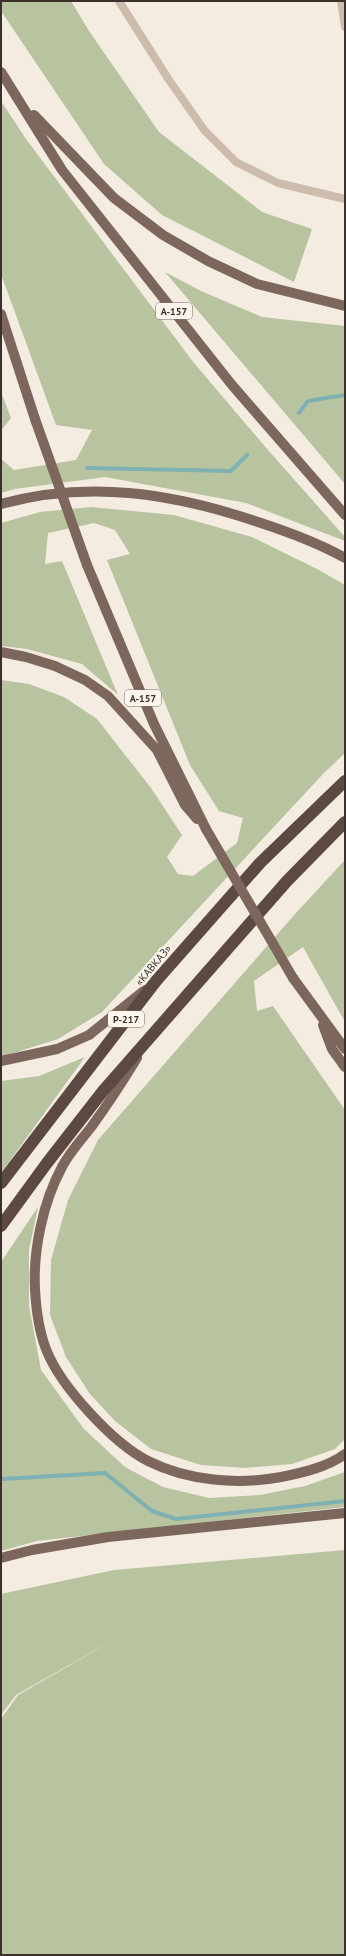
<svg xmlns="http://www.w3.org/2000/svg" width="346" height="1956" font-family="'PT Sans',sans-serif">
<rect width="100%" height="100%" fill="#f4ebe1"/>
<!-- green -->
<g fill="#b8c4a0">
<polygon points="1,1 71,1 89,31 159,132 262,212 312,229 294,282 162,215 104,164 1,11"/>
<polygon points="1,101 26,139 194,363 268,450 345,537 345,541 246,503 105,477 15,489 1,493 1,459 14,470 76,460 92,430 56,425 1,274"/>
<polygon points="165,272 201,291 262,317 345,326 345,484"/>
<polygon points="1,392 11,418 1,431"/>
<polygon points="91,507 174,515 252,537 317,569 345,585 345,753 323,774 102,1012 58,1039 1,1057 1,680 29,684 64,697 97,719 151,788 182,835 167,857 178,874 193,876 237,843 243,818 219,811 190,765 107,560 130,554 115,530 94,523 48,533 45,564 62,561 118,695 82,664 27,649 1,646 1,523 40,512"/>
<polygon points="345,860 345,1022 303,947 254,981 257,1011 273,1006 345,1110 345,1439 335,1449 292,1464 245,1468 201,1465 151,1449 115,1421 90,1394 66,1357 50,1315 51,1260 68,1200 98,1140 295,914"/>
<polygon points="85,1057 1,1173 1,1081 39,1076"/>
<polygon points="38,1207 29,1250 29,1306 41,1370 84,1429 125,1467 163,1487 209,1498 260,1495 305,1486 345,1472 345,1507 37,1541 1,1551 1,1262"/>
<polygon points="345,1550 345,1955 1,1955 1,1719 18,1695 119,1637 16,1695 1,1715 1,1594 114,1570"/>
</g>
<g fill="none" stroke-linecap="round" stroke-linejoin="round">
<!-- stream -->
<g stroke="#7fb0b2" stroke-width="4">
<polyline points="299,413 308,401 345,395"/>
<polyline points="87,468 231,471 247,455"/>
<polyline points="1,1479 105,1473 152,1511 176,1519 345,1501"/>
</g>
<!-- lane -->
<g stroke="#cdbbac" stroke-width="8">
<polyline points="119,1 169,80 205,131 236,162 278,183 345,199"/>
<polyline points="341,1 345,27"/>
</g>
<!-- primary -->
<g stroke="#7d675c" stroke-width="10">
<polyline points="1,72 62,170 232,385 345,515"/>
<polyline points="34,115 114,198 163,235 208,261 257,284 345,306"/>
<polyline points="1,314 35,419"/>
<path d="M1 504C88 480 171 493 255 521 286 531 317 542 345 558"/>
<polyline points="87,565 154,724 206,829"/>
<polyline points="1,652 26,657 55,666 85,680 108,696 157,750 185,805 197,819"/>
<polyline points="293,978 345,1049"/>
<polyline points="323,1025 332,1049 345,1067"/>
<path d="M137 1058C123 1081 108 1104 92 1126 82 1139 69 1153 62 1167 43 1202 33 1250 35 1289 36 1308 39 1331 46 1349 60 1386 113 1443 148 1461 188 1481 238 1485 281 1477 301 1473 328 1467 345 1454"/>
<polyline points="1,1061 57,1049 89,1035 145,990"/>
<polyline points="1,1558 32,1550 108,1537 345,1513"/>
</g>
<!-- highway -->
<g stroke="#5c4a42" stroke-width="12">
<polyline points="1,1183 156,981 260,863 345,781"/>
<polyline points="1,1226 47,1163 103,1091 287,881 345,822"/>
</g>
<!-- primary-bridge -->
<g stroke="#7d675c" stroke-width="10">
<polyline points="35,419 87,565"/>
<polyline points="206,829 293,978"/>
</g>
</g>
<g text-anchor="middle" stroke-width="4" stroke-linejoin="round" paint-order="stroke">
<!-- shield labels -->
<g fill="#fbf5ee" stroke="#756b66" stroke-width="1">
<rect x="156" y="303" width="36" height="16" rx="3"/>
<rect x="125" y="690" width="36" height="16" rx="3"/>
<rect x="108" y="1011" width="36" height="16" rx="3"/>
</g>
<g font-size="10" font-weight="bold" fill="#3b302b">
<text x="174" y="315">А-157</text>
<text x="143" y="702">А-157</text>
<text x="126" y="1023">Р-217</text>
</g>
<!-- street labels -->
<g font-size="11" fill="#3b302b" stroke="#fbf5ee">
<text transform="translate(153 965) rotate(-50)" y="4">«КАВКАЗ»</text>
</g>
</g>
<!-- border -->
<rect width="346" height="1956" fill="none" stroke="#3b302b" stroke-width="4"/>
</svg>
